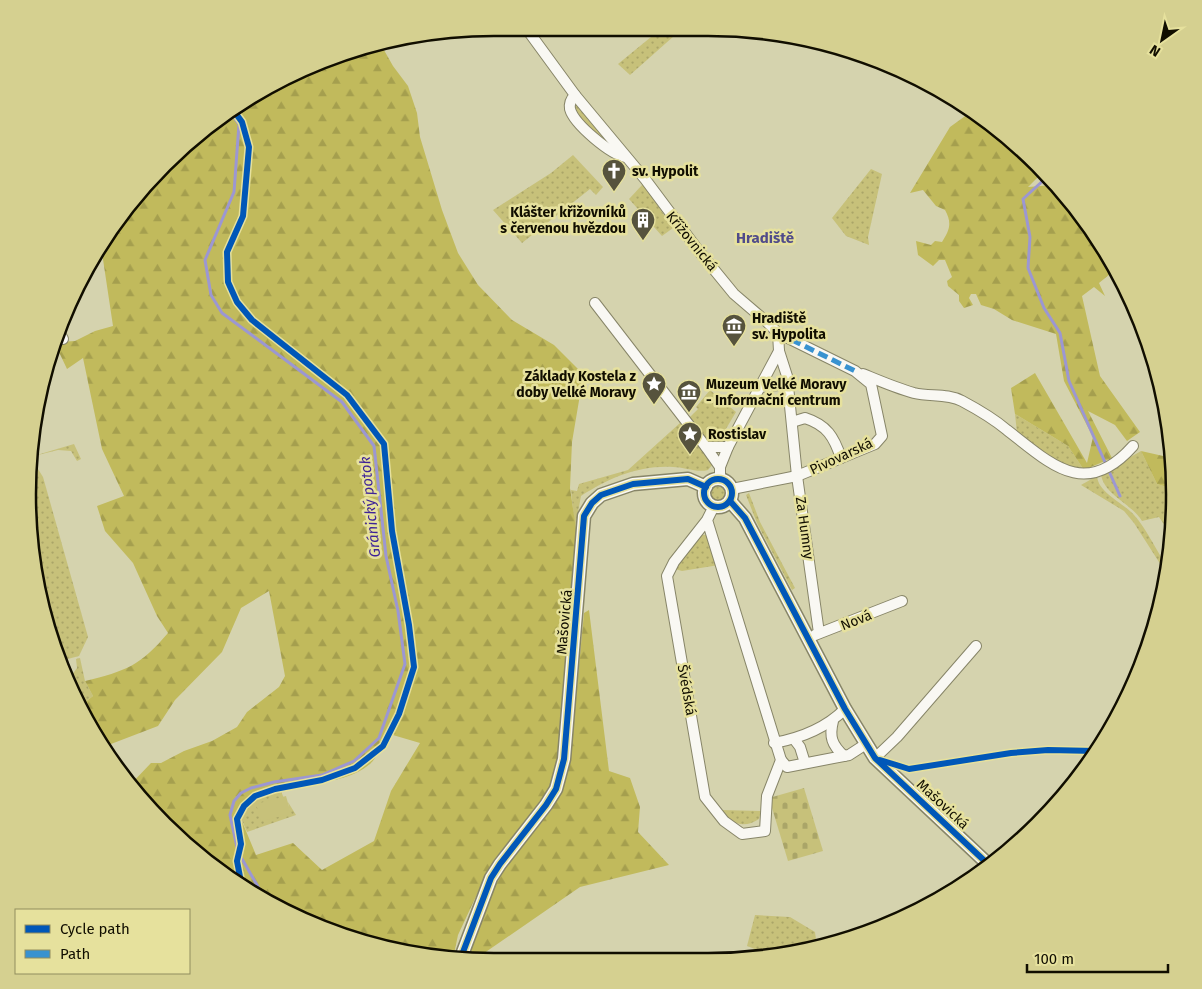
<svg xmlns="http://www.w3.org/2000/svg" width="1202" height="989" font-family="'Fira Sans',sans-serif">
<defs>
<pattern id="grass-dots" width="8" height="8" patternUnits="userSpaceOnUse" patternTransform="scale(1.25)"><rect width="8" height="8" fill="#c7c17a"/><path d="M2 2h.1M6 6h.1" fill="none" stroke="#aaa568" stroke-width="1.8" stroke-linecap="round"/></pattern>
<pattern id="forest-firs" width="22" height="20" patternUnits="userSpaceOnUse" patternTransform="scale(1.25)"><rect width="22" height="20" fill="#c1ba5c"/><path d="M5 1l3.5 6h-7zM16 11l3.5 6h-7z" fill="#a59f4e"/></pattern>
<pattern id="cemetery-stones" width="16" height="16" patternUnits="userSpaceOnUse" patternTransform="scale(1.25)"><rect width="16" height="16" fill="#c7c17a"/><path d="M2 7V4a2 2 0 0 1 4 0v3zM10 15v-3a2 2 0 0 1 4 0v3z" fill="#aaa568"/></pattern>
</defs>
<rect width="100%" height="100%" fill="#d5d3ae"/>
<!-- grass -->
<g fill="url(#grass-dots)">
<polygon points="662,28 683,28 630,75 618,64"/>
<polygon points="575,102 619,153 578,118 572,106"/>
<polygon points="573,155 603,187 596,195 590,189 522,243 493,210 551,173"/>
<polygon points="871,169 882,174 868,237 869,245 846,236 832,218"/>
<polygon points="643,184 673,228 662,236 629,199"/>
<polygon points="710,390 736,412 717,444 705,440 689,418 698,409 696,407"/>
<polygon points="1015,414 1068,446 1084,470 1060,466 1017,433"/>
<path d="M680 423 713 464 708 470C697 473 684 467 673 467 639 465 609 478 581 496L575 528 571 490 577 491 579 484 628 470Z"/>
<polygon points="74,444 81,459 77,461 71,451 58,450 30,457"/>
<path d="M1141 451 1157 484 1173 489 1171 535 1159 517 1142 521C1132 504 1103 494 1101 474Z"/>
<polygon points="29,465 38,469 43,477 88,637 79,656 64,660 35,564"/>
<path d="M1097 476C1098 492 1121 502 1131 512 1145 525 1157 552 1168 568L1166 573 1134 523 1124 511 1081 485Z"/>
<circle cx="718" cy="493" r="7"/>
<polygon points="749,493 760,522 795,588 792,590 757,523 746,495"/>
<polygon points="701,535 708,535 719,565 682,571 675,569"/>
<polygon points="80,658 85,681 93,696 79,707 68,680 77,668 76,659"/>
<path d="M281 791 290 814 288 802 296 815 247 832 241 818C251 801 263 796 281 791Z"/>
<path d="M720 810 761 811 759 819C744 829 731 824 720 810Z"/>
<polygon points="755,915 790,917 815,932 817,947 771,955 747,946"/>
</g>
<!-- forest -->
<g fill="url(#forest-firs)" fill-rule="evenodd">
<path d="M374 43H380L393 66 408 86 417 113 420 137 442 210 458 253 478 285 512 320 554 345 580 371 583 377 572 442 570 488 576 529 573 599 558 758 550 786 541 802 494 860 486 875 458 935 453 959 374 946 288 913 187 846 130 785 151 763H161L184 751 212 741 237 727 247 712 279 687 285 676 269 591 241 608 222 652 175 700 158 726 111 744 105 749 79 707 93 696 85 681C126 671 140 666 168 633L157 616 133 563 105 531 97 506 124 496 102 449 83 358 67 369 58 350 60 342 75 341 95 331 113 326 101 246 106 235 164 164 261 90ZM386 733 420 743 391 791 374 841 322 870 293 843 256 855 241 819C266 772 334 795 370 764 378 757 383 743 386 733Z"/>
<path d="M968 114 1016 144 1043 172 1028 187 1054 185 1078 210 1115 270 1099 283 1105 296 1094 287 1082 296 1100 376 1140 432 1127 441 1115 425 1088 411 1112 458 1084 470 1068 446 1015 414 1011 388 1035 373 1087 463 1093 437 1064 381 1056 334 1012 320 994 309 981 305 976 294H971L969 298 973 305 964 308 959 301V295L948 286 947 281 952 277 945 260H939L933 266 918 255 916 241 931 245 935 241 942 242C950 229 952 223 945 210L936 206 923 190 910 193 950 127Z"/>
<polygon points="1141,451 1172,458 1173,489 1157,484"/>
<polygon points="589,610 609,771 630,778 640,807 638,832 669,865 580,887 477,958 478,961 468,961 471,947 497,881 505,868 552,809 561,791 570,761 584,613"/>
</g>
<!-- cemetery -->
<polygon fill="url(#cemetery-stones)" points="804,788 823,851 788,861 769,798"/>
<!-- pitch -->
<polygon fill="#c7c17a" points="286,796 291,814 261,821 256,804"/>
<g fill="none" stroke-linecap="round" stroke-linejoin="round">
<!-- stream -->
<g stroke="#9c97d2" stroke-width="3">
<polyline points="231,113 239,124 234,192 205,260 211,295 222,313 342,402 374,446 386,556 398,611 405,664 379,738 354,761 322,775 274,782 251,788 241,793 234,801 230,815 238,852 264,897"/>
<polyline points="1047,177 1023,199 1030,237 1028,268 1044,308 1060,333 1069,381 1120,496"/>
</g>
<defs>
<g id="minor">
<polyline points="526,28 575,95 645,179 698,250 734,294 762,318"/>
<path d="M575 95C571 99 569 103 570 109 574 124 611 155 626 157"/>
<polyline points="595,303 706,447 728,447"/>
<polyline points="59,332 63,339"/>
<polyline points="779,351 787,376 797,476 819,633"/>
<path d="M863 374C880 381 896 388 914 393 930 397 947 393 962 401 977 409 994 419 1007 430 1051 464 1085 500 1133 446"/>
<polyline points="760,387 788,384"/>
<path d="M792 422 805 418C827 425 834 437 841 458"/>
<polyline points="706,447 720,467"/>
<polyline points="720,479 720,467 728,447 779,351 778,333"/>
<polyline points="732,489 797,476 875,444 882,436 871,384 855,371 778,333 767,322"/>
<polyline points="707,520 674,562 667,576 705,797 724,821 742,834 765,831 767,796 781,760 707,520 714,506"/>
<polyline points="815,635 902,601"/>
<path d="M833 721C829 737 832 745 844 756"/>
<polyline points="794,739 800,747 805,763"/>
<path d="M774 743C801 738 826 728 845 709"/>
<polyline points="875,758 897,737 976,646"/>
<polyline points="781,760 787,767 849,755 866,744"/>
</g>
<g id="tertiary">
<circle cx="718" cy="493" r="14"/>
<polyline points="730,501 745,518 845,709 875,758 990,866"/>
<polyline points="460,960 491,878 500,864 546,805 556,789 564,759 584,516 592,503 601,495 633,484 688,479 706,487"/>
</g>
</defs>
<!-- minor casing -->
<use href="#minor" stroke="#878568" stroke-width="12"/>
<!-- tertiary casing -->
<use href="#tertiary" stroke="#878568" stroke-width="15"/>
<!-- minor -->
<use href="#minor" stroke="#f9f8f3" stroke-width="10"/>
<!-- tertiary -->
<use href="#tertiary" stroke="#f9f8f3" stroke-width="12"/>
<!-- quiet -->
<polyline stroke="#3892d0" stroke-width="5" stroke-dasharray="10 5" stroke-linecap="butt" points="778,333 855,371"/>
<defs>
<g id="cycleway">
<polyline points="234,111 242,122 249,147 243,216 227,252 228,282 237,302 252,320 347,395 384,444 392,531 409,625 414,667 399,714 383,746 355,768 322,780 275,789 255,796 244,806 237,819 241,844 237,861 241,882"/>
<circle cx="718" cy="493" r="14"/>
<polyline points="730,501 745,518 845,709 875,758 990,866"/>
<polyline points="880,760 909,769 1011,753 1048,750 1096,751"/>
<polyline points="460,960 491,878 500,864 546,805 556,789 564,759 584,516 592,503 601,495 633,484 688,479 706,487"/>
</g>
</defs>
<!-- cycleway casing -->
<use href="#cycleway" stroke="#e6e19d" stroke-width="9"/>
<!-- cycleway -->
<use href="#cycleway" stroke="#0057b8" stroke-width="6"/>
</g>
<!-- icons -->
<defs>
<symbol id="church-pin" viewBox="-11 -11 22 30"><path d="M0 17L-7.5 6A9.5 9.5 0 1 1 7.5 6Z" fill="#56533d" stroke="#e6e19d"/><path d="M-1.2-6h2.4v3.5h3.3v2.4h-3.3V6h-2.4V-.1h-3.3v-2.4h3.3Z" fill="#fff"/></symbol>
<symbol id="building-pin" viewBox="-11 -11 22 30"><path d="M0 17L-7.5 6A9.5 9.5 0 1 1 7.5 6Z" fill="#56533d" stroke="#e6e19d"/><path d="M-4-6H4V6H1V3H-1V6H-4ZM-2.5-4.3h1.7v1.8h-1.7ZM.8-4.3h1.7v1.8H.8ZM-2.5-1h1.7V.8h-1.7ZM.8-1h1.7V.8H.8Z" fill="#fff"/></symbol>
<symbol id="museum-pin" viewBox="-11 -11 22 30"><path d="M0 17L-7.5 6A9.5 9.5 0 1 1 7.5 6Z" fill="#56533d" stroke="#e6e19d"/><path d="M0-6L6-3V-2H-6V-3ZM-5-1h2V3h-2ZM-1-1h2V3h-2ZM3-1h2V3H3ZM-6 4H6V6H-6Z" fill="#fff"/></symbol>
<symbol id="sight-pin" viewBox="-11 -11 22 30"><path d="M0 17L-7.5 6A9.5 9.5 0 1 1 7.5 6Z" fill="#56533d" stroke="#e6e19d"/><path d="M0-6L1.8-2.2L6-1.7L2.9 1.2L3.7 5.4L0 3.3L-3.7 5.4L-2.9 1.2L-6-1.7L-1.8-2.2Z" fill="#fff"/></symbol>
</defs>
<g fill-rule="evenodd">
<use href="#church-pin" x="600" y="157" width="28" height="38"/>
<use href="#building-pin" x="629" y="206" width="28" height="38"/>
<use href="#museum-pin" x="720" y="312" width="28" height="38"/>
<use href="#sight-pin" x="640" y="370" width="28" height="38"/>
<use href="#museum-pin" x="675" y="378" width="28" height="38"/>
<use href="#sight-pin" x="676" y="420" width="28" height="38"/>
</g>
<g text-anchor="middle" stroke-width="5" stroke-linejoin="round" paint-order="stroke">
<!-- poi labels -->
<g font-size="14" font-weight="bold" fill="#110e00" stroke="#e6e19d" text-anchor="start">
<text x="632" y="176">sv. Hypolit</text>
<text x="626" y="217" text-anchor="end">Klášter křižovníků<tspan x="626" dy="16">s červenou hvězdou</tspan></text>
<text x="752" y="323">Hradiště<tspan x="752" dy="16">sv. Hypolita</tspan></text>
<text x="636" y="381" text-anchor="end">Základy Kostela z<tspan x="636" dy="16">doby Velké Moravy</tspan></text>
<text x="706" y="389">Muzeum Velké Moravy<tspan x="706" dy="16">- Informační centrum</tspan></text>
<text x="708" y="439">Rostislav</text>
</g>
<!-- street labels -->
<g font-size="14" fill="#110e00" stroke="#e6e19d">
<text transform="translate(692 241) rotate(51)" y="5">Křížovnická</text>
<text transform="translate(841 456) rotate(-25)" y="5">Pivovarská</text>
<text transform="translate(805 528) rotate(82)" y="5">Za Humny</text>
<text transform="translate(856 620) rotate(-22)" y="5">Nová</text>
<text transform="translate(564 622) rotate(-85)" y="5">Mašovická</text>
<text transform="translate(687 690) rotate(80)" y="5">Švédská</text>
<text transform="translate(943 804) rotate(43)" y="5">Mašovická</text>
</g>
<!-- neighbourhood labels -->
<g font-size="15" font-weight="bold" fill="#504b8a" stroke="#e6e19d">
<text x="765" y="243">Hradiště</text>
</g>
<!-- water labels -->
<g font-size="15" font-style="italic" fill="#3e2397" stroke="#e6e19d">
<text transform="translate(370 507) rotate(-96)" y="5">Gránický potok</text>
</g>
</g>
<!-- crop -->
<path d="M0 0H1202V989H0ZM494 36H708A458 458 0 0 1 1166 494V495A458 458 0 0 1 708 953H494A458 458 0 0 1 36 495V494A458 458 0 0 1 494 36Z" fill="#d5d090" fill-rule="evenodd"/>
<path fill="none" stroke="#110e00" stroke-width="2.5" d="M494 36H708A458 458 0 0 1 1166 494V495A458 458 0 0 1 708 953H494A458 458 0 0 1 36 495V494A458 458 0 0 1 494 36Z"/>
<!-- legend -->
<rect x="15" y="909" width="175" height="65" fill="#e6e19d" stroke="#918d5e"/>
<rect x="25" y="925" width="25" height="8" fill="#0057b8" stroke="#918d5e"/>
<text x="60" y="934" font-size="15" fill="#110e00">Cycle path</text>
<rect x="25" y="950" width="25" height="8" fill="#3892d0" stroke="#918d5e"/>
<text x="60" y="959" font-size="15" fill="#110e00">Path</text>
<!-- north arrow -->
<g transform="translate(1162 40) rotate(213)" stroke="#e6e19d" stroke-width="4" paint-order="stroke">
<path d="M0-4L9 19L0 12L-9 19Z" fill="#110e00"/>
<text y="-8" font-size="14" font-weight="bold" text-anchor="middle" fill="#110e00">N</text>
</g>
<!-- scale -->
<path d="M1027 964v8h141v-8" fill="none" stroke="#110e00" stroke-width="2.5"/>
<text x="1034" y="964" font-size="15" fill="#110e00" stroke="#e6e19d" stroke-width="4" paint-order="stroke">100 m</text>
</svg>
